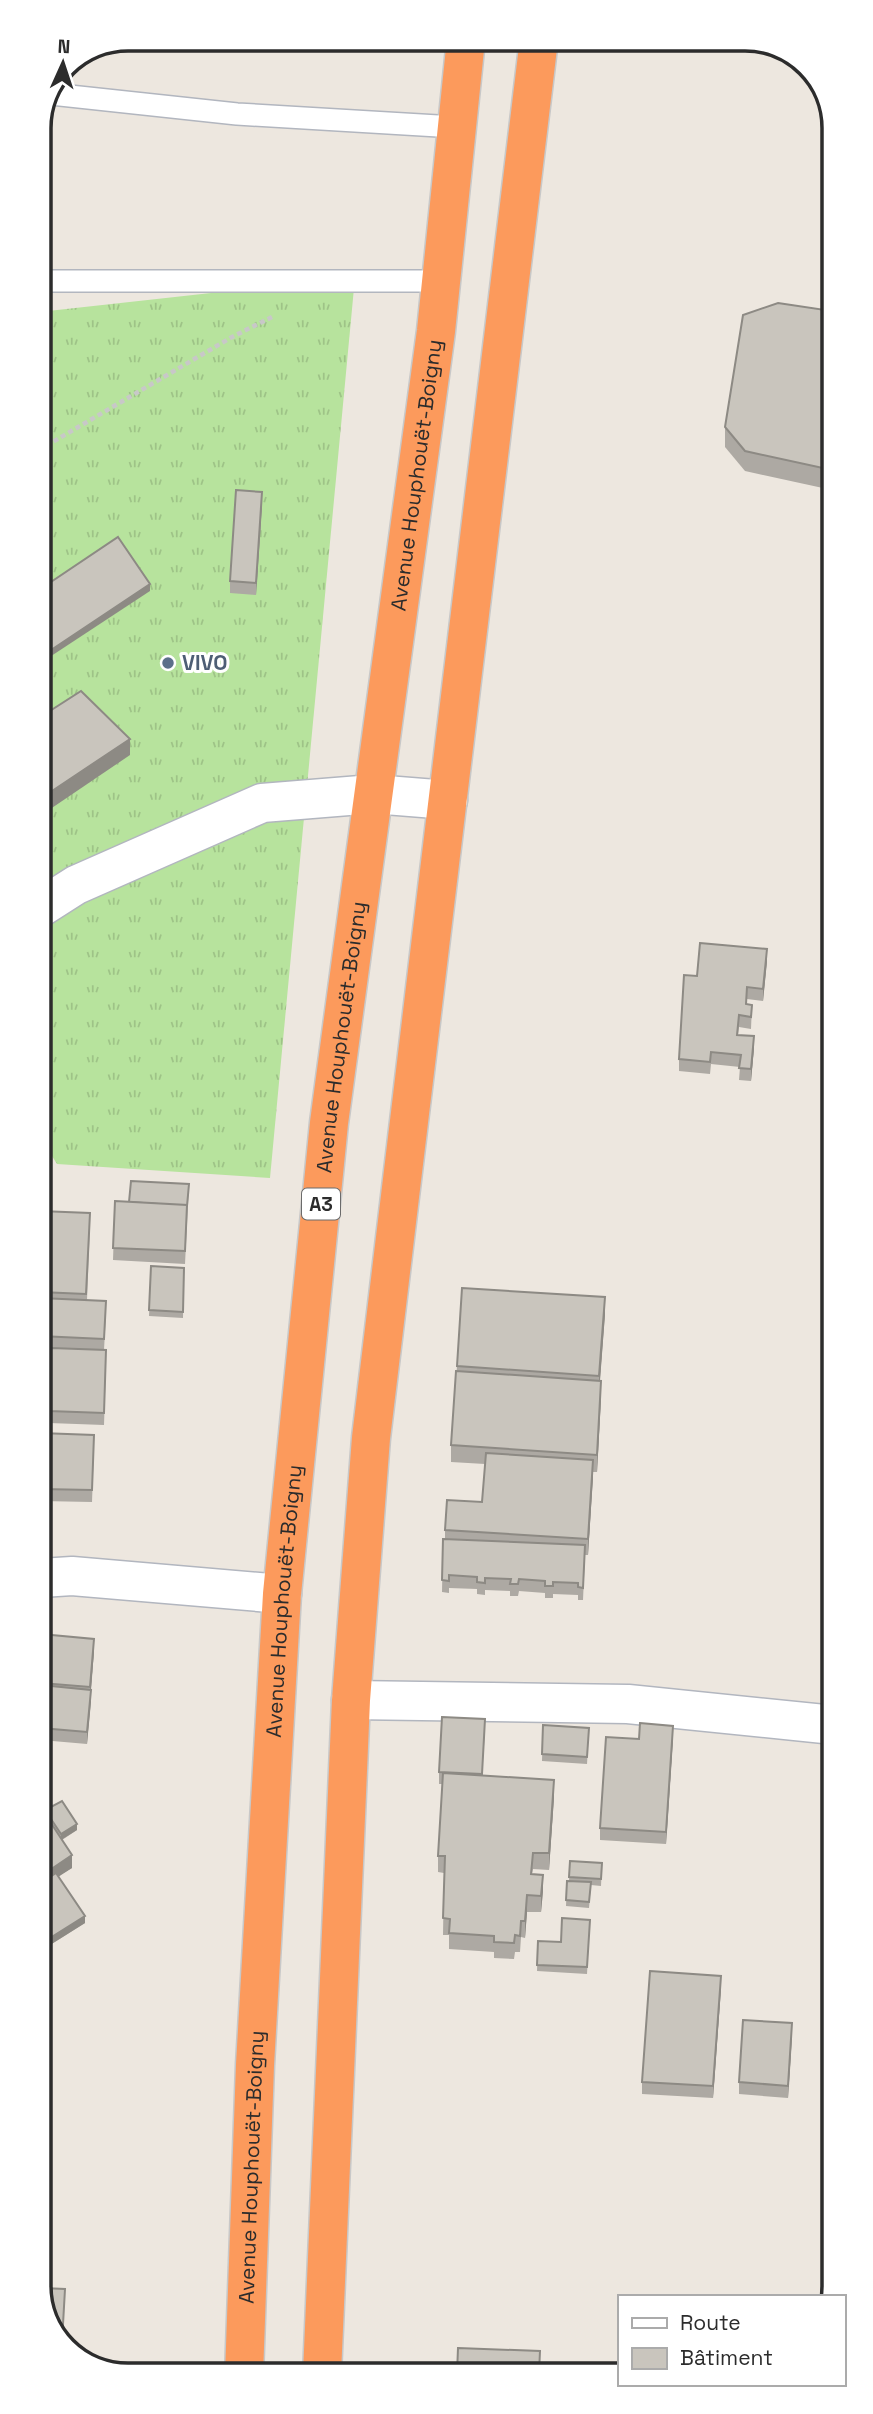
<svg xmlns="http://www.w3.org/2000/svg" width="873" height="2414" font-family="'Space Grotesk',sans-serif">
<defs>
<pattern id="grass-tufts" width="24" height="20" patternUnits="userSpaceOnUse" patternTransform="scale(1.75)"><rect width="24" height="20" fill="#b7e39d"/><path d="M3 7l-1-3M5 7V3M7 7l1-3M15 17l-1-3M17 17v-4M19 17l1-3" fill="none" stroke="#9ec387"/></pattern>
</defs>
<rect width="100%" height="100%" fill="#ede7df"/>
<!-- grass -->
<polygon fill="url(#grass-tufts)" points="354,288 270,1178 57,1164 40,1137 39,312 211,293"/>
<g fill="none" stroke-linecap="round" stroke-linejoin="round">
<defs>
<g id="lane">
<polyline points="51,94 237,114 455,127"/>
<polyline points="39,281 441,281"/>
</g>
<g id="street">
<polyline points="40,908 76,885 262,803 373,794 448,800"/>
<polyline points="41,1578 72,1576 282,1594"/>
<polyline points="351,1700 628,1704 834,1725"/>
</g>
<g id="highway">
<polyline points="322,2374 351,1700 371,1438 539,39"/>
<path id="s1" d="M244 2375 255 2065 282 1594 329 1123 436 331 466 39"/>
</g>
</defs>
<!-- lane casing -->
<use href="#lane" stroke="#b2b6bf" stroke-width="24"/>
<!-- street casing -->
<use href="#street" stroke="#b2b6bf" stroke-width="41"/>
<!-- highway casing -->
<use href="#highway" stroke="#c8c8c8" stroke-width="41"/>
<!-- path -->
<polyline stroke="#c8c8c8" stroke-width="4.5" stroke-dasharray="5 3.5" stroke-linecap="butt" points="39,450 232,337 272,317"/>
<!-- lane -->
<use href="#lane" stroke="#fff" stroke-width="21"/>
<!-- street -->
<use href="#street" stroke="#fff" stroke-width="38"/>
<!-- highway -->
<use href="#highway" stroke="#fc9a5c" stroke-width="38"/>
</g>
<!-- wall -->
<g fill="#ada9a3">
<polygon points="832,311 832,490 745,471 725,447 725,427"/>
<polygon points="262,504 256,595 230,593 230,581"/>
<polygon points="833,946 833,990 826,988 826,971"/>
<polygon points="767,961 763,1001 747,999 747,1004 752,1005 751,1029 739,1027 738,1035 754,1048 751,1081 739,1080 740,1067 711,1064 710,1074 679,1071 679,1059 697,976"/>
<polygon points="189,1184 185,1264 113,1260 115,1201 129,1202"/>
<polygon points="40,1211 90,1225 87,1300 106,1313 104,1350 106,1363 104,1425 49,1423 51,1349 40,1348"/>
<polygon points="151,1266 184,1268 183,1318 149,1316"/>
<polygon points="605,1314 600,1381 601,1397 597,1472 593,1472 588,1555 585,1555 583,1600 578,1600 578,1595 553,1594 553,1598 545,1598 545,1593 519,1591 518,1596 510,1596 510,1591 485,1590 485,1595 477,1594 477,1589 449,1588 449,1593 442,1592 443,1539 445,1539 445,1530 482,1502 485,1464 451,1462 451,1445 457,1366"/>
<polygon points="40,1433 94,1447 92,1502 41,1501"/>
<polygon points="41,1634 94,1651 87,1744 41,1740"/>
<polygon points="543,1725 589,1728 587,1764 542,1761"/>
<polygon points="485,1731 482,1776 554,1797 549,1870 533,1869 532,1874 543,1891 541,1912 527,1912 525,1938 521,1937 520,1952 515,1952 514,1959 494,1958 494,1952 449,1949 449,1935 443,1935 444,1873 438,1872 438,1856 443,1784 439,1784 439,1772"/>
<polygon points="673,1738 666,1844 600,1840 600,1828 639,1739"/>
<polygon points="41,1808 45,1815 45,1810 77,1830 62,1840 72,1868 58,1876 85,1923 50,1945 41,1931"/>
<polygon points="570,1861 602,1863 601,1886 591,1885 589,1908 566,1906 567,1881 569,1881"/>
<polygon points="590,1920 587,1974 537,1971 538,1941 561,1942"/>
<polygon points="721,1988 713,2098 642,2094 642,2082"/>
<polygon points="792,2035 788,2098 739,2094 739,2082"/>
</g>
<!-- shaded-wall -->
<g fill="#8d8a84">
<polygon points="262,492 262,504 256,595 256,583"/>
<polygon points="150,584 150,591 39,664 39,658"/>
<polygon points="130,739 130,755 40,816 40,799"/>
<polygon points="767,949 767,961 763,1001 763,989"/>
<polygon points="754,1036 754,1048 751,1081 751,1069"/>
<polygon points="605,1297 605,1314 599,1392 599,1376"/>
<polygon points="601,1381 601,1397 597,1472 597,1455"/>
<polygon points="593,1460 593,1477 588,1555 588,1539"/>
<polygon points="94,1639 94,1651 90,1700 90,1687"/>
<polygon points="91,1690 91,1702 87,1744 87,1732"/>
<polygon points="673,1726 673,1738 666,1844 666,1832"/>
<polygon points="554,1780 554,1797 549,1870 549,1853"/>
<polygon points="77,1824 77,1830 61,1840 61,1834"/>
<polygon points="72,1855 72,1868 41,1888 41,1876"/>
<polygon points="543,1875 543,1891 541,1912 541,1896"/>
<polygon points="527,1895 527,1912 525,1938 525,1921"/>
<polygon points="85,1916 85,1923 50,1945 50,1938"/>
<polygon points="721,1976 721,1988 713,2098 713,2086"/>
<polygon points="792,2023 792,2035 788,2098 788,2086"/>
<polygon points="44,2048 44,2060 41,2062 41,2050"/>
</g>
<!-- building -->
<g fill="#c9c5bd" stroke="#8d8a84" stroke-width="2">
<polygon points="778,303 832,311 832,470 745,451 725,427 743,315"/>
<polygon points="236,490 262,492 256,583 230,581"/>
<polygon points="118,537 150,584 39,658 39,590"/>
<polygon points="81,691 130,739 40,799 39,718"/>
<polygon points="700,943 767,949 763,989 747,987 746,1004 752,1005 751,1017 739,1015 737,1035 754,1036 751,1069 739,1068 741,1055 711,1052 710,1062 679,1059 684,975 697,976"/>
<polygon points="833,946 833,973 826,971"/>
<polygon points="131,1181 189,1184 187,1206 129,1202"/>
<polygon points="115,1201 187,1205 185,1251 113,1248"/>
<polygon points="40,1211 90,1213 86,1294 40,1292"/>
<polygon points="151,1266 184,1268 183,1312 149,1310"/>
<polygon points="462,1288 605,1297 599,1376 457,1366"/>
<polygon points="40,1298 106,1301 104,1339 40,1336"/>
<polygon points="51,1348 106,1350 104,1413 49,1411"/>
<polygon points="456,1371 601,1381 597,1455 451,1445"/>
<polygon points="40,1433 94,1435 92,1490 41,1489"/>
<polygon points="486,1453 593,1460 588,1539 445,1530 447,1500 482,1502"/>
<polygon points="443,1539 585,1545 583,1588 578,1587 578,1583 553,1582 553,1586 545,1586 545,1581 519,1579 518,1584 510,1584 511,1579 485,1578 485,1583 477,1582 477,1577 449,1575 449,1581 442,1580"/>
<polygon points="41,1634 94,1639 90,1687 41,1683"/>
<polygon points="41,1685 91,1690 87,1732 41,1728"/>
<polygon points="442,1717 485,1719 482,1774 439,1772"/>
<polygon points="640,1723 673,1726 666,1832 600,1828 606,1737 639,1739"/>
<polygon points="543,1725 589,1728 587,1757 542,1754"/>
<polygon points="443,1773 554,1780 549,1853 533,1853 531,1874 543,1875 541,1896 527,1895 525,1921 521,1921 520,1936 515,1935 514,1943 494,1942 494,1936 449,1933 450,1919 443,1918 445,1856 438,1856"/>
<polygon points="62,1801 77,1824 61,1834 45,1810"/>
<polygon points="41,1808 72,1855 41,1876"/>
<polygon points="570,1861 602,1863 601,1879 569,1877"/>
<polygon points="56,1873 85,1916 50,1938 41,1925 41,1883"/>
<polygon points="567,1881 591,1882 589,1902 566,1900"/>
<polygon points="562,1918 590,1920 587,1967 537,1965 538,1941 561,1942"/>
<polygon points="650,1971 721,1976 713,2086 642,2082"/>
<polygon points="743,2020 792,2023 788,2086 739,2082"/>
<polygon points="42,2288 65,2289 62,2342 42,2310"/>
<polygon points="458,2348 540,2351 539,2373 457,2374"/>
</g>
<!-- markers -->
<circle fill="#5c6f8a" stroke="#fff" stroke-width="2.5" cx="168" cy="663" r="7"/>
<g text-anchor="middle" stroke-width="6" stroke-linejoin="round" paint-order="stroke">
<!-- shield labels -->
<rect fill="#fff" stroke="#6b6b6b" stroke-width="2" x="302" y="1188.5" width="38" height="31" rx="5"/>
<g font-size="19" font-weight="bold" fill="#2c2c2c">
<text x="321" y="1211">A3</text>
</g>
<!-- street labels -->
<g font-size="21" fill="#2c2c2c" stroke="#fff">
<text dy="7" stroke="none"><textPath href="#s1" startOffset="1909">Avenue Houphouët-Boigny</textPath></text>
<text dy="7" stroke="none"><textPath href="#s1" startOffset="1342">Avenue Houphouët-Boigny</textPath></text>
<text dy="7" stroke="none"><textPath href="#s1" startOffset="775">Avenue Houphouët-Boigny</textPath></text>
<text dy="7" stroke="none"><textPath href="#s1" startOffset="208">Avenue Houphouët-Boigny</textPath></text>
</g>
<!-- service labels -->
<g font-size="21" font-weight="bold" fill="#4e5e75" stroke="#fff" text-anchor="start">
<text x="182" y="670">VIVO</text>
</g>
</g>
<!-- crop -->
<path d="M0 0H873V2414H0ZM128 51H745A77 77 0 0 1 822 128V2286A77 77 0 0 1 745 2363H128A77 77 0 0 1 51 2286V128A77 77 0 0 1 128 51Z" fill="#fff" fill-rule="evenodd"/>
<path fill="none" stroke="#2c2c2c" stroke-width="3.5" d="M128 51H745A77 77 0 0 1 822 128V2286A77 77 0 0 1 745 2363H128A77 77 0 0 1 51 2286V128A77 77 0 0 1 128 51Z"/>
<!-- legend -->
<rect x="618" y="2295" width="228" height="91" fill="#ffffff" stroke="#ababab" stroke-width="2"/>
<rect x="632" y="2318" width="35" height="10" fill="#ffffff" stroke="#ababab" stroke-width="2"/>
<text x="680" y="2330" font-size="21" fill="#2c2c2c">Route</text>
<rect x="632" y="2348" width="35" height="21" fill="#c9c5bd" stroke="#ababab" stroke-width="2"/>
<text x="680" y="2365" font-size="21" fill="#2c2c2c">Bâtiment</text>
<!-- north arrow -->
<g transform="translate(63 63) rotate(3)" stroke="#ffffff" stroke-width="5" paint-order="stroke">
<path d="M0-5L12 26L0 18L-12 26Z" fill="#2c2c2c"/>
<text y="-10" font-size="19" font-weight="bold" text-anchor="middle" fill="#2c2c2c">N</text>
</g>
</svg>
